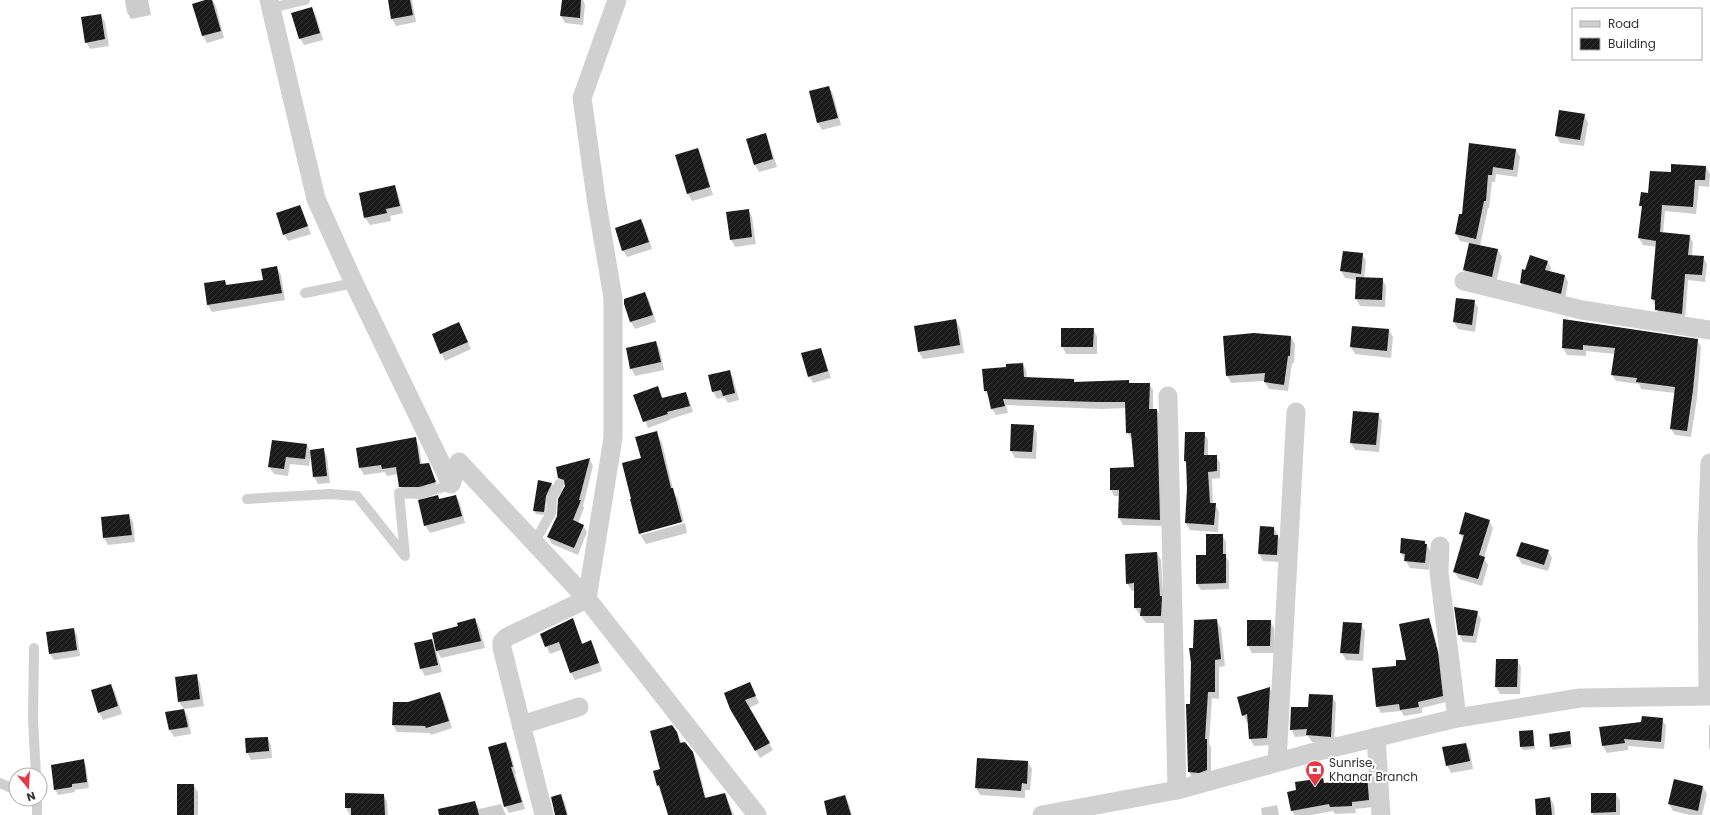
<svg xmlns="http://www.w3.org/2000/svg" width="1710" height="815" font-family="Poppins,sans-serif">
<defs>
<pattern id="building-hatch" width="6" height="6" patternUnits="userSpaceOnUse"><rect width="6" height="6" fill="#1a1a1a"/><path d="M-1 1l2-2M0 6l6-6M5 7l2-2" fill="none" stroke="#333"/></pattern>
</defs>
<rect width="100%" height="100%" fill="#fff"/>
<!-- shadow -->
<g fill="#0003">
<polygon points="125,0 148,0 151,15 131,19 127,12"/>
<polygon points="208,0 212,0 216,6 224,38 207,43 203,36 194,4"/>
<polygon points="389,0 412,0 416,22 396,26 392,19"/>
<polygon points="563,0 583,0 585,5 583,25 565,23 561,16"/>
<polygon points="312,8 316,15 323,40 304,45 300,38"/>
<polygon points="101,15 105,22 109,46 90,49 86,42"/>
<polygon points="829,87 833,94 841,125 822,130 818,123"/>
<polygon points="1584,115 1588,123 1584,146 1560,143 1556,135"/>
<polygon points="765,134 769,142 777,167 759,172 755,165 748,140"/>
<polygon points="1470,144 1516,150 1520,157 1517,177 1496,174 1495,182 1492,182 1489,208 1488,208 1480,246 1498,250 1502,257 1496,283 1468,277 1464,270 1470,243 1460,241 1456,234 1463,215"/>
<polygon points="698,149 702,157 713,195 692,201 688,194 676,156"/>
<polygon points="1706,167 1710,174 1709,187 1699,186 1696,214 1665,211 1663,234 1690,236 1693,243 1692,256 1703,257 1707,264 1705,282 1688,280 1685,321 1660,317 1652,299 1657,247 1643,245 1639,238 1643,209 1640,205 1649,194 1672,173"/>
<polygon points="394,186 398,193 403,213 390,216 391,221 370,225 365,218 360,193"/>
<polygon points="300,206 311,234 288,241 284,234"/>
<polygon points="748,210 752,217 756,244 735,247 731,240 727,213"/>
<polygon points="641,220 645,227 652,249 627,257 623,250"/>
<polygon points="1362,254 1366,261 1364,279 1382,279 1386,286 1385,307 1360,306 1356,299 1357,280 1345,278 1341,271"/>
<polygon points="1548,262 1551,268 1550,272 1565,276 1568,282 1565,300 1524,290 1521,283 1525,271"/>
<polygon points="277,268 281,275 285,300 212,312 208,305 206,284 225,282 227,285 264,280"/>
<polygon points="645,293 649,300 656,322 635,329 631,322 625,304"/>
<polygon points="1457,299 1474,301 1478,308 1475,332 1458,329 1454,322"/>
<polygon points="956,320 960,328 964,353 923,359 919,352 915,327"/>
<polygon points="1564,320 1697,340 1701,347 1697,398 1691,437 1675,435 1671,429 1675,393 1641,389 1639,384 1616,381 1612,375 1615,354 1586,351 1586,356 1567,355 1563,348"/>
<polygon points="459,323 471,349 445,361 433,335"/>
<polygon points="1093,329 1097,336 1097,354 1066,354 1062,346"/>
<polygon points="1389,330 1393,337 1391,358 1355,354 1351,347"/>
<polygon points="1291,337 1295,344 1294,363 1292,363 1288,391 1269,389 1264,381 1231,383 1227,376"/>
<polygon points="656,342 660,350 664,370 635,376 631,368"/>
<polygon points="820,349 824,356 831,378 813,383 809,376"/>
<polygon points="1023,364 1026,370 1027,378 1073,380 1075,382 1129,381 1130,384 1149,384 1153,390 1153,410 1157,410 1161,417 1163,526 1123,525 1119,518 1120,496 1114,496 1111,490 1135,468 1132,439 1127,433 1126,408 1102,409 1006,405 1008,413 996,415 992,409 989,397 985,391 1007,368"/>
<polygon points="729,371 733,378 739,400 728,403 724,397 717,399 713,391"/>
<polygon points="657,388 663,399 686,393 689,399 693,412 670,419 670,420 648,428 635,395"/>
<polygon points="1378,414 1382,421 1379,452 1355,450 1351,443"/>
<polygon points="1033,426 1037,433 1036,459 1015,458 1011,451"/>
<polygon points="656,432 662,443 674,493 678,499 684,521 641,532 641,535 685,523 687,533 646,544 640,534 631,500 633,499 642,459"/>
<polygon points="1204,433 1208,440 1208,456 1216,456 1220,463 1220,478 1212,479 1213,504 1215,504 1219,512 1218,532 1190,530 1186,523 1188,489 1187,464 1185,461"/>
<polygon points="415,439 419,446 422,465 428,464 439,490 405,494 400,486 398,474 387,476 385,472 364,475 360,468 357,449"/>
<polygon points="273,441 307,445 310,451 323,449 327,457 330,483 318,484 314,477 311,454 309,466 290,464 288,476 274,474 269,467"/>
<polygon points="590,460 593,466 583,506 584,508 578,523 583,525 587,532 578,555 552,544 548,537 558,516 566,486 563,484 559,477 557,468"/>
<polygon points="539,481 552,484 554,487 547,500 545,515 536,514 534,511"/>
<polygon points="438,496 440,500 456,496 460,503 465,523 430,533 425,525"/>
<polygon points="129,515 133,522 135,542 108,545 104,538"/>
<polygon points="1489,521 1493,528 1484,558 1488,565 1482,586 1459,579 1454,572 1464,540 1460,533"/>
<polygon points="1274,528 1282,543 1281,562 1263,561 1259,553"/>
<polygon points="1222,535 1226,542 1226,556 1229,562 1229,589 1201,590 1197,584 1207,556"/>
<polygon points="1424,541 1431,552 1429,570 1410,568 1401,553"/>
<polygon points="1548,551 1552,558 1548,571 1522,564 1517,556"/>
<polygon points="1157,553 1161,560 1165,623 1146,623 1135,608 1135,590 1132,591 1127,583"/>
<polygon points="1477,612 1481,619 1476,643 1463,642 1459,634"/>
<polygon points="475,619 479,626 485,648 441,658 436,650 442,672 425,676 421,669 415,644 432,640 436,648 459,627"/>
<polygon points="572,619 583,644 591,642 595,649 602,671 575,680 571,673 563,649 550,654 541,634"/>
<polygon points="1429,619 1432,626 1441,660 1446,702 1422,708 1422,713 1404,716 1401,711 1381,713 1377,706 1407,661"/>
<polygon points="1216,620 1221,628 1225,666 1219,667 1219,699 1212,698 1209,743 1211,747 1211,777 1193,779 1189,772 1187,705 1191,705 1192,663 1194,648"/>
<polygon points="1270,621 1274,628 1274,653 1252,653 1248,645"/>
<polygon points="1361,624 1365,631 1363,661 1346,660 1342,653"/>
<polygon points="73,629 77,635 80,656 54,660 50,654 47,633"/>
<polygon points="1517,660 1521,667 1520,694 1500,694 1496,687"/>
<polygon points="196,675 200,683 204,706 184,709 179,702"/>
<polygon points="750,683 759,703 749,708 773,750 760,758 731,708"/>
<polygon points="111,685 115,692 122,714 103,720 99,712"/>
<polygon points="1270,689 1274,696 1271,745 1254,746 1250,739 1249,722 1247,722 1243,715"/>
<polygon points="439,693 444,701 452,728 431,735 430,733 397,732 393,725 408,703"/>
<polygon points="1332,696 1336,703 1334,744 1312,742 1308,736 1295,737 1291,729 1309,708"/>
<polygon points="184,710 188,717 191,734 174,737 170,730"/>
<polygon points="1662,719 1666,726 1664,749 1628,746 1628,750 1607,753 1603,746"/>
<polygon points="1709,725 1710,725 1710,750 1709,748"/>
<polygon points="1532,731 1534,734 1535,749 1523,750 1521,747"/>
<polygon points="677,732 682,744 693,753 696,759 706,798 725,794 734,815 669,815 658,786 661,770"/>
<polygon points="1569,732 1572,747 1553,750 1551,747"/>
<polygon points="267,738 271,745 272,758 251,760 247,752"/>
<polygon points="506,744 510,751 516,774 515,774 525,809 509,813 505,806"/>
<polygon points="1466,744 1470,751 1473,769 1451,773 1447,765"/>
<polygon points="83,761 86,766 89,788 74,790 75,792 58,795 55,789"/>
<polygon points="1028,762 1032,769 1030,790 1025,790 1025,798 980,795 976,788"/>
<polygon points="1367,775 1371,782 1373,807 1355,809 1356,813 1335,814 1333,811 1311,815 1294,815 1292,810 1297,791 1323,779 1325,784 1355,781"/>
<polygon points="1675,780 1703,787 1707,794 1702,815 1690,815 1673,811 1669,804"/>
<polygon points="193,785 198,792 198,815 178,815"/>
<polygon points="346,794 383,795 387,802 388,815 350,815 346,808"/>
<polygon points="1616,794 1620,801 1620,815 1593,815 1592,812"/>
<polygon points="561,796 565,803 568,815 555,815"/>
<polygon points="845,796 849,804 852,815 828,815"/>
<polygon points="1550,798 1554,805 1555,815 1538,815"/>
<polygon points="475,802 479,809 501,804 506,815 456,815"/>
<polygon points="1277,805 1279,815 1262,815 1261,808"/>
</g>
<!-- building -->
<g fill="url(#building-hatch)">
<polygon points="205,0 212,0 221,31 202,36 192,4"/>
<polygon points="388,0 410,0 413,15 391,19"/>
<polygon points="562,0 581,0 580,18 560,16"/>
<polygon points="312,7 320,33 299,39 291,13"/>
<polygon points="101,14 105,39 85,43 81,17"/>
<polygon points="829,86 838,118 817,123 809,91"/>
<polygon points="1559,110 1585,114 1580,140 1555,136"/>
<polygon points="766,133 773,159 754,165 746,139"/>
<polygon points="1469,143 1516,149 1513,170 1493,167 1492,175 1488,175 1486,201 1484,201 1476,239 1455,234 1459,214 1462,214"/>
<polygon points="698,148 710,187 687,194 675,155"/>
<polygon points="1671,164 1706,166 1705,180 1695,180 1693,207 1662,205 1660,232 1690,235 1688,255 1704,256 1702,275 1685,274 1682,314 1655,310 1655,300 1651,299 1656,241 1638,238 1642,206 1639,206 1641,192 1648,193 1650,171 1671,172"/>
<polygon points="395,185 400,206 386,209 387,213 364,218 359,193"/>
<polygon points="300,205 308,226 283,235 276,213"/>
<polygon points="749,209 752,237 730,240 726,212"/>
<polygon points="641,219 649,242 622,251 615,228"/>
<polygon points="1469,243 1498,249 1492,277 1463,270"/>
<polygon points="1343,251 1363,253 1361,274 1340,271"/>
<polygon points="1530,255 1548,261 1545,270 1565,275 1561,294 1520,283 1522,269 1525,270"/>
<polygon points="277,266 282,293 207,305 204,283 225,280 226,285 263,280 261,269"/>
<polygon points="1356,277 1383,278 1382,300 1355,299"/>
<polygon points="645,292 653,315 630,322 624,304 624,299"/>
<polygon points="1456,298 1475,300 1472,325 1453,322"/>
<polygon points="956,319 960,345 918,352 914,326"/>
<polygon points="1563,319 1698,339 1693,390 1687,431 1670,429 1675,387 1636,382 1637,378 1611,375 1615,348 1583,345 1583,350 1562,348"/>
<polygon points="459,322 468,342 440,354 432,334"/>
<polygon points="1352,326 1389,329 1387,351 1350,347"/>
<polygon points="1061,328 1094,328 1093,347 1061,347"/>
<polygon points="1254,333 1291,336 1290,356 1288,356 1284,385 1264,382 1265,373 1226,376 1223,336"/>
<polygon points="656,341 661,362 630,369 626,348"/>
<polygon points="821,348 828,371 808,377 801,353"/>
<polygon points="1023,363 1024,377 1074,379 1074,382 1129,380 1129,383 1150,383 1149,409 1157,409 1160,520 1118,518 1119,490 1110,490 1110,468 1134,467 1131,433 1126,433 1125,402 1098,402 1003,399 1005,406 991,409 987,391 984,391 982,369 1006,367 1006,364"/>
<polygon points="730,370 735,393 723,396 721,390 712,392 708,375"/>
<polygon points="658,386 662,398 686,392 690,406 667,412 668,414 643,422 633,395"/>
<polygon points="1353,411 1379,413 1376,445 1350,443"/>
<polygon points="1011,424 1034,425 1032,452 1010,451"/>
<polygon points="657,431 671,488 673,488 682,522 639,534 630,499 631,499 622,463 641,458 635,437"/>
<polygon points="1185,432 1205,432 1204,455 1217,455 1217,471 1208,472 1210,503 1216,503 1214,525 1185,523 1187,489 1186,461 1184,461"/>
<polygon points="416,437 420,464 429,463 436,482 419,487 399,487 396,467 382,469 381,465 359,468 356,448"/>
<polygon points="272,440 307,444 305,459 286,457 284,469 268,467"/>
<polygon points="324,448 327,476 313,477 310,450"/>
<polygon points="590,458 579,500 581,500 573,520 584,525 574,548 547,537 557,516 558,499 565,486 564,480 558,478 556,467"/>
<polygon points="538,480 552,483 546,496 544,512 533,511"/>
<polygon points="438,495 439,499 456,495 462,516 424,526 418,500"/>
<polygon points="1465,512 1490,520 1479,555 1485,557 1478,579 1453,572 1464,535 1459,534"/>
<polygon points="129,514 132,535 103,538 101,517"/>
<polygon points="1260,526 1274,527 1274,535 1278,535 1277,555 1258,554"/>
<polygon points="1206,534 1223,534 1223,554 1226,554 1226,583 1196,584 1196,555 1206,555"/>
<polygon points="1401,538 1425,541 1425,544 1427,544 1425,563 1404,561 1405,554 1400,553"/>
<polygon points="1521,542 1549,550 1544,565 1516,556"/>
<polygon points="1157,552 1160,596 1162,596 1161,616 1140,616 1141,608 1134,608 1134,583 1126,584 1125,554"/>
<polygon points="1454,607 1478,611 1473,636 1458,635"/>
<polygon points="475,618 481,641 436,651 432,633 458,626 457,623"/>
<polygon points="573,618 582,644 591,640 599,663 570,673 559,642 545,647 540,634"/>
<polygon points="1429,618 1438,652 1443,696 1418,702 1419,707 1400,710 1399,704 1376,707 1372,668 1396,666 1396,660 1406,660 1399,624"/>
<polygon points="1217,619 1221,659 1215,660 1215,692 1208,692 1205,739 1207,739 1207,770 1199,773 1188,772 1186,705 1186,704 1190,704 1191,663 1189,648 1193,648 1194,620"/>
<polygon points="1247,620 1271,620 1270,646 1247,646"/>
<polygon points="1343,622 1362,623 1359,654 1340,653"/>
<polygon points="74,628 77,650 49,654 46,632"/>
<polygon points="432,639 438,665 420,669 414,643"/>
<polygon points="1496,659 1518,659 1517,687 1495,687"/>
<polygon points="197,674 200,699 178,702 175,677"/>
<polygon points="750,682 756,696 745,700 770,743 755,751 730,709 724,693"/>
<polygon points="111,684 118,706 98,713 91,690"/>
<polygon points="1270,687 1267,738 1249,739 1247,714 1242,716 1237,697"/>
<polygon points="440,692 449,721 426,728 425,726 392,725 393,702 408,702"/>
<polygon points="1309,694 1333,695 1331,737 1306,735 1307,729 1290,730 1291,707 1308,707"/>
<polygon points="184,709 188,727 169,730 165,712"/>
<polygon points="1642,716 1663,718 1661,742 1624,739 1625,743 1602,746 1599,727 1641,722"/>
<polygon points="672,725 677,732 680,743 685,742 693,752 705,798 725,793 732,815 668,815 659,785 657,786 653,771 660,769 650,731"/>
<polygon points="1533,730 1534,746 1520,747 1519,731"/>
<polygon points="1570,731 1571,744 1550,747 1549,734"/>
<polygon points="268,737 269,751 246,753 245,738"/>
<polygon points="506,742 513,767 511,767 522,802 504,807 488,747"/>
<polygon points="1466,743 1470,761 1446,766 1442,747"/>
<polygon points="977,758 1028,761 1027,784 1022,783 1021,791 975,788"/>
<polygon points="84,759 87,782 72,784 72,787 54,790 51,765"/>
<polygon points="1367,774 1369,800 1352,802 1352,806 1330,807 1329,804 1291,811 1287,792 1296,790 1295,782 1323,778 1324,783 1354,780 1354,775"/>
<polygon points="1674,779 1703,786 1698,811 1668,804"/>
<rect x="177" y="784" width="17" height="31"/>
<polygon points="345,793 384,794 385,815 351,815 351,808 345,808"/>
<polygon points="1591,793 1616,793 1616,812 1591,813"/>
<polygon points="561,794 567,815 555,815 551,797"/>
<polygon points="845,795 851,815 827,815 824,801"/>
<polygon points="1550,797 1552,815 1536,815 1535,799"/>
<polygon points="475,801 479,815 439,815 438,809"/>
</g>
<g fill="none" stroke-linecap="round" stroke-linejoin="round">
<!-- lane -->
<g stroke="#d0d0d0" stroke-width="10">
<polyline points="271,8 305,0"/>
<polyline points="305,293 354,283"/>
<polyline points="247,499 330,494 357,496 405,556 399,493 420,494 454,484"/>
<polyline points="534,543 551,513 552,497 557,490 559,484"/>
<polyline points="34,648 33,720 36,775"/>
<polyline points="0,783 16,790"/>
<polyline points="37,815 37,799"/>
</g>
<!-- street -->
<g stroke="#d0d0d0" stroke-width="19">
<polyline points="269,0 316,199 354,283 451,484 459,462 587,599 757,815"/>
<polyline points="1464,281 1582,310 1710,330"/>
<polyline points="1168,396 1177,790"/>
<polyline points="1440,546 1439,572 1457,718"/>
<polyline points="1708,695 1707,539 1710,463"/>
<polyline points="521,725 579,707"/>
<polyline points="1376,737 1381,815"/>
<polyline points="1277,762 1296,412"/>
<polyline points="544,815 502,648 502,642 507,637 587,599 613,438 613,298 596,198 582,98 617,0"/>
<polyline points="1042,815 1177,790 1315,752 1457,718 1580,698 1710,696"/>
</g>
</g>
<!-- icons -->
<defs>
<symbol id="bank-pin" viewBox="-11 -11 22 30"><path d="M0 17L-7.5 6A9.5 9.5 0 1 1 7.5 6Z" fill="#e63946" stroke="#fff"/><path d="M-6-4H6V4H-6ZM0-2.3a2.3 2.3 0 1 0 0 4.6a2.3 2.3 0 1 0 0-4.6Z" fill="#fff"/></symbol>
</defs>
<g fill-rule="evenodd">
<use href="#bank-pin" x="1304" y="759" width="22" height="30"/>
</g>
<g text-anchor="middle" stroke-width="4" stroke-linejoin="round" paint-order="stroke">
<!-- poi labels -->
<g font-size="12" fill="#333" stroke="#fff" text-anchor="start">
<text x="1329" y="767">Sunrise,<tspan x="1329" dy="14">Khanar Branch</tspan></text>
</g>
</g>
<!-- legend -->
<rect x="1572" y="8" width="130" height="52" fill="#ffffff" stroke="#adadad"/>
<rect x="1580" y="21" width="20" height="6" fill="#d0d0d0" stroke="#adadad"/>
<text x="1608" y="28" font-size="12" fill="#333333">Road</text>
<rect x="1580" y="38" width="20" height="12" fill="url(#building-hatch)" stroke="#adadad"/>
<text x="1608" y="48" font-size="12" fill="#333333">Building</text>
<!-- north arrow -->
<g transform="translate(28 787) rotate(162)"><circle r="19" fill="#ffffff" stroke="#adadad"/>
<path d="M0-3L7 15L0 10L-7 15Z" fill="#e63946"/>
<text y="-6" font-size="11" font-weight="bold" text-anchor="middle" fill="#333333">N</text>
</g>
</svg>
